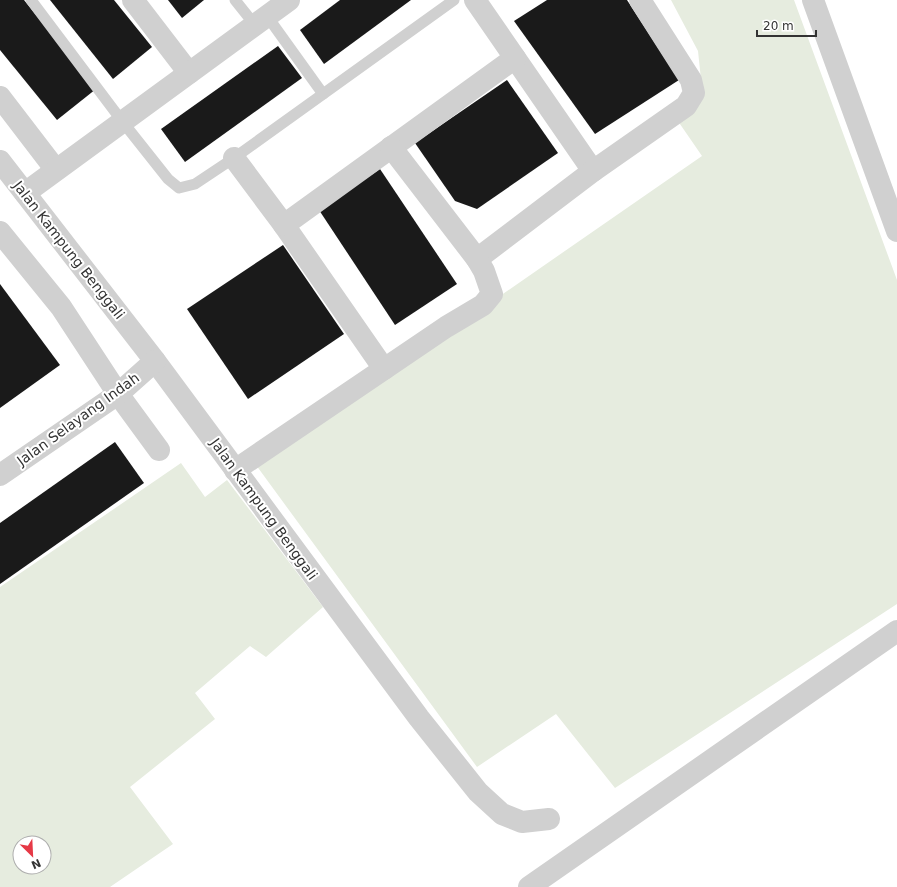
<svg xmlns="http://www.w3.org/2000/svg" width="897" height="887" font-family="'DejaVu Sans',sans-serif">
<rect width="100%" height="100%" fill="#fff"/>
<!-- green -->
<g fill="#e6ecdf" fill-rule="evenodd">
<polygon points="671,0 794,0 897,280 897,604 615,788 556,714 477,767 256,465 702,156 671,111 702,89 698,51"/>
<path d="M181 463 205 497 227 480 323 607 266 657 250 646 195 693 215 719 130 787 173 844 110 887H0V587ZM20 843H44V867H20Z"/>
</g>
<!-- building -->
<g fill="#1a1a1a">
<polygon points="0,0 24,0 96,89 57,120 0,50"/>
<polygon points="50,0 114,0 152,47 113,79"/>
<polygon points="168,0 204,0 182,18"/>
<polygon points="340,0 411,0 324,64 300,30"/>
<polygon points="547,0 627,0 679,80 595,134 514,21"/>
<polygon points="278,46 302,78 185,162 161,129"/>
<polygon points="507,80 558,153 477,209 455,201 415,143"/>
<polygon points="380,169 457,284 395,325 319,210"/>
<polygon points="283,245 344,334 248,399 187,309"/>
<polygon points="0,284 60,365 0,408"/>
<polygon points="115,442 144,483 0,584 0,523"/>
</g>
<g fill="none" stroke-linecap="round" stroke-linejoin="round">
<!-- service -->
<g stroke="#d0d0d0" stroke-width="11">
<polyline points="31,0 122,121 168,179 179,188 195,184 234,158 454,0"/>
<polyline points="235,0 255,25"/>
<polyline points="267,16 323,94"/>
</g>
<!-- minor -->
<g stroke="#d0d0d0" stroke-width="22">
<polyline points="133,0 189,73"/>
<polyline points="475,0 593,171"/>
<polyline points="813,0 897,231"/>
<polyline points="0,97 56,170"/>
<polyline points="234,158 284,225 384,369"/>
<polyline points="0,161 155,361 419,718 478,792 502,814 522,822 549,819"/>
<polyline points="25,193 289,0"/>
<polyline points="284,225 515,58"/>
<polyline points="0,232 61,307 118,394 159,450"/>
<polyline points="477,259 593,171 686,106 694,93 691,80 640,0"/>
<polyline points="235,470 446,327 483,305 492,294 484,271 477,259 391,147"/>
<polyline points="0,475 118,394 155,361"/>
<polyline points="529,887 897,631"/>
</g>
</g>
<g text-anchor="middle" stroke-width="4" stroke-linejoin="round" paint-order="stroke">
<!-- street labels -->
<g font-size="14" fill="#333" stroke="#fff">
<text transform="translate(69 250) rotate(52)" y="5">Jalan Kampung Benggali</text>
<text transform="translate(78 419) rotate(-36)" y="5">Jalan Selayang Indah</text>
<text transform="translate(264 509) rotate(54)" y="5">Jalan Kampung Benggali</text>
</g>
</g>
<!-- north arrow -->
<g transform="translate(32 855) rotate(156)"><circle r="19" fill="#ffffff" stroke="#adadad"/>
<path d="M0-3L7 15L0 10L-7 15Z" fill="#e63946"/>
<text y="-6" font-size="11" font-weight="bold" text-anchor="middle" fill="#333333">N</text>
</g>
<!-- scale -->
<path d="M757 30v6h59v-6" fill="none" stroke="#333333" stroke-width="2"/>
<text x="763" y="30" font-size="12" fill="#333333" stroke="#ffffff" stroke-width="3" paint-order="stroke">20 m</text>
</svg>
